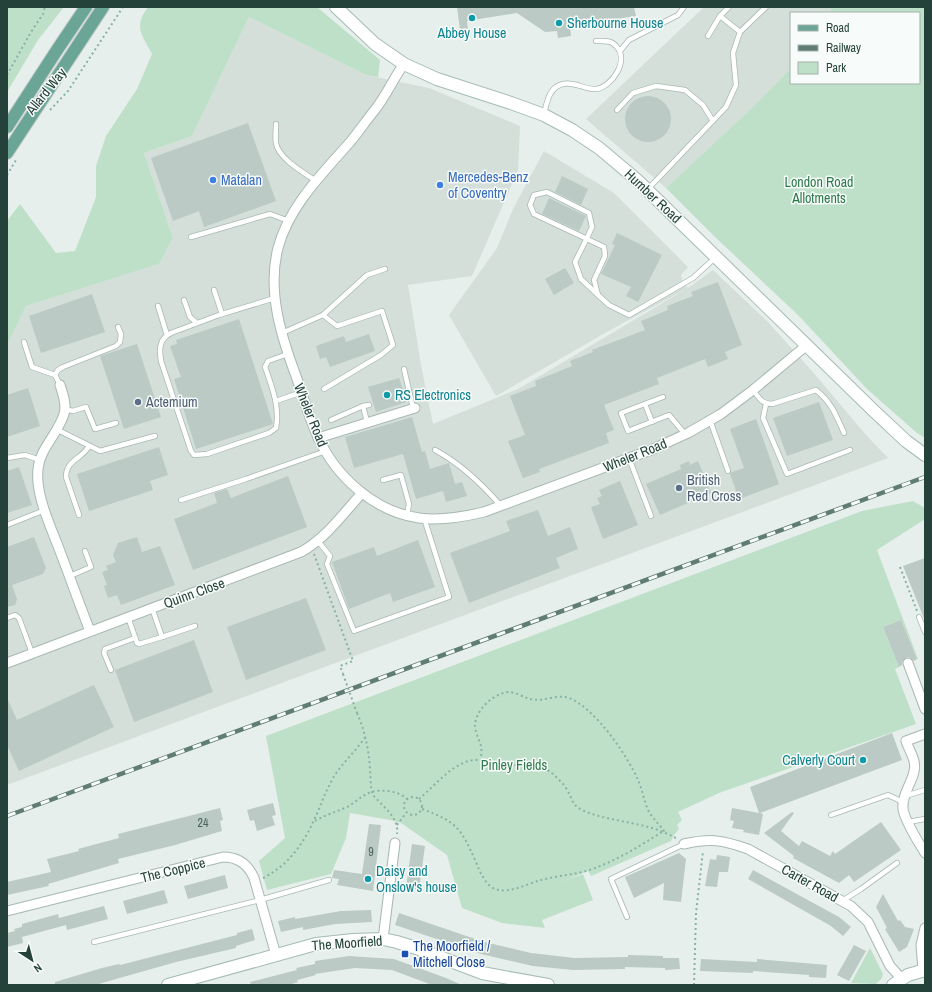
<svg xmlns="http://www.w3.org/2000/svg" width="932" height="992" font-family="'Archivo Narrow',sans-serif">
<rect width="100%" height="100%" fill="#e6efeb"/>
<!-- built -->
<g fill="#d4dfda">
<polygon points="704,7 831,7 830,13 791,13 791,68 754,106 666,188 586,119"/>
<polygon points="249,17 366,75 429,88 520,126 518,170 472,276 408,285 421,365 433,424 518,389 686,289 605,333 496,396 449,315 497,248 513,209 544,151 614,193 688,267 681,275 682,281 688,288 713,270 768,322 812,371 866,435 888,458 7,785 7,345 26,306 159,264 173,238 144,153 192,136"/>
</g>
<!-- green -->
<g fill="#bfe0c8">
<polygon points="7,7 64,7 38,40 7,92"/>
<path d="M148 7H317L380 60 378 77 366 75 249 17 192 136 144 153 173 238 159 264 26 306 7 345V221L20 204 56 253 75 251 96 197V166L106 136 137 89 152 54C142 35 133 27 148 7Z"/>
<polygon points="831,7 925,7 925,438 917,433 867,389 798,315 714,236 666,188 754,106 791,68 791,83 919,83 919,13 830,13"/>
<polygon points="913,501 925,508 925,519 877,550 918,659 917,659 901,620 883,627 899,667 895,669 916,724 719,793 678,812 682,820 677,825 679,829 674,835 671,841 591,876 588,871 561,882 583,874 593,900 542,920 545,928 502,923 462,908 447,855 401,823 390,820 350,813 346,838 331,874 267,890 259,861 285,838 266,736 862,511"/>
<polygon points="870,948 883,974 882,978 876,984 851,983"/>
</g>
<!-- building -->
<g fill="#bbcac4">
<polygon points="457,7 634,7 636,16 570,26 571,36 558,38 557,31 545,32 517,13 467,21 468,29 460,30"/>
<circle cx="648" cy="119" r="23"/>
<polygon points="248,123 276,201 204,227 199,211 173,221 151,158"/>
<polygon points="562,176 588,189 581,205 555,192"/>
<polygon points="549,198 586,216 579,231 542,214"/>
<polygon points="617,233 662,255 638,302 626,296 631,287 601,274 615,245 612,244"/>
<polygon points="565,268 574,283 554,295 545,279"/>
<polygon points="718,282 742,345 725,352 728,359 708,367 705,359 657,378 659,384 604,405 614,430 606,433 609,443 539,469 540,472 523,478 508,441 525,435 510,396 536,386 535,381 572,366 570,361 593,352 592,350 645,330 641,321 668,310 667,306 693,296 691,292"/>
<polygon points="92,294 105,332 41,353 29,316"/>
<polygon points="239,319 273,424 196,449 174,379 181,377 170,346 177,344 176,340"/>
<polygon points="369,334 375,351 330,367 326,357 320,359 316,346 344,336 346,342"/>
<polygon points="137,344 161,417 124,429 100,356"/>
<polygon points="399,378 407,402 376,412 368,387"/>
<polygon points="28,388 40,426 7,437 7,395"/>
<polygon points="819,402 833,440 787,456 773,418"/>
<polygon points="412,417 422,452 425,451 430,469 449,463 455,484 462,482 467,496 446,502 443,491 416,499 403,454 354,468 345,437"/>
<polygon points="756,419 779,484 739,499 730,474 732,472 744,468 730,429"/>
<polygon points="159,447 168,475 150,481 153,490 89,511 77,474"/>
<polygon points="689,461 690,465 698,461 711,493 660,515 646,484 681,469 680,465"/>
<polygon points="19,467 32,505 7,513 7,471"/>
<polygon points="288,476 307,527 193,570 174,519 217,503 214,493 227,489 231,498"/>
<polygon points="620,481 638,525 603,539 591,507 600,504 597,498 602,496 599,490"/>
<polygon points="538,510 548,536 570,527 578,549 556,558 560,568 469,603 450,553 510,531 506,521"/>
<polygon points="34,537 46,568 43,574 12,585 17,599 15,605 7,607 7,547"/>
<polygon points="137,537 142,552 160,546 175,585 121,605 117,595 108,598 104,586 107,585 102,572 108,570 106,566 116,562 113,555 118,543"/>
<polygon points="418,540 435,587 393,602 390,593 349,609 332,562 374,547 377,556"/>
<polygon points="925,558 925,621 903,566"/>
<polygon points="306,598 326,650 246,680 227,627"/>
<polygon points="901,620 917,659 914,661 909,657 906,658 902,662 902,665 899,667 883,627"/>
<polygon points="194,640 213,692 134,722 115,670"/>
<polygon points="94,685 114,727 19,771 7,745 7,698 17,720"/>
<polygon points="892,733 902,760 760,813 763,814 759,835 743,832 744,830 732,828 734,821 730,820 732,808 759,813 750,787"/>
<polygon points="273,803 276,815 272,816 275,825 257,831 254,820 250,821 247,810"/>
<polygon points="220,808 223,820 220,821 222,831 175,845 118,859 119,863 48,884 49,886 7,895 7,882 51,872 47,859 79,851 78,849 119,838 118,834"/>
<polygon points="792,812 794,813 781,831 799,846 802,841 830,856 833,851 835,854 881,822 901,850 854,882 849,875 839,883 793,858 794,856 764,833"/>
<polygon points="369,824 381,825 373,891 337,885 339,879 332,878 334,870 362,874"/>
<polygon points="412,844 425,846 419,890 406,888"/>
<polygon points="679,853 686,859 681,902 663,900 664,883 634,898 625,877"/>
<polygon points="717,855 730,857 728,872 719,872 717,887 705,886 710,859 716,860"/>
<polygon points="753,870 839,917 851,927 843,936 831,926 748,879"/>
<polygon points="225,875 228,888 188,899 184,886"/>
<polygon points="164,890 168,903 127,914 123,901"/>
<polygon points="883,894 898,921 900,920 905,927 914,929 907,947 899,952 885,929 887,928 876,907"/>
<polygon points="104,906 108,919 67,930 66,925 22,937 23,943 7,947 7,933 15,931 14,929 22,927 22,924 58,914 59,918"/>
<polygon points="371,910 372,922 335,924 303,930 303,927 281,932 278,921 295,917 295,919 341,911"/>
<polygon points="399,913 484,942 531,953 575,958 628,957 628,955 663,956 663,958 679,958 680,969 665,970 665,968 625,967 625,969 573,970 533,966 481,954 395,925"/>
<polygon points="252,929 255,940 236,946 236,948 176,962 95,985 55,985 55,982 102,968 119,964 120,965 237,935 237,933"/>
<polygon points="854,945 866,951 849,981 837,975"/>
<polygon points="349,956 394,959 446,978 462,985 432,985 392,970 355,968 315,974 316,975 297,980 298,982 288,985 251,985 250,982 297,970 296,968 315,964 315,961"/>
<polygon points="701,959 757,962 757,959 827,965 826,978 809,977 809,975 753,971 753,973 700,971"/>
</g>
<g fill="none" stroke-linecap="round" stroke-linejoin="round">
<defs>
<g id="lane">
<polyline points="720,16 729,7"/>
<polyline points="740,32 766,7"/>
<polyline points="620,51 629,40 678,15 684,7"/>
<polyline points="617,110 633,93 656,86 685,90 703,105 713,121"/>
<path d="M544 114C547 102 549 87 563 84 574 81 585 90 596 89 612 87 630 60 616 46 611 40 604 41 596 41"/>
<path d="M276 124C276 130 275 137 276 143 278 158 304 173 316 181"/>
<polyline points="647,190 726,107 736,85 733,53 740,32 720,16 708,36"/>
<polyline points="191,237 270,214 289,221"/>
<polyline points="587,238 592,227 589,213 547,192 534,195 530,205 534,214 604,247 605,256 594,280 598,295 581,279 575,262 587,238"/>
<polyline points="214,290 222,314"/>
<polyline points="598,295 609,305 629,315 693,278 716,257"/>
<path d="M275 298 219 315 171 333C159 339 159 349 161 361L191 451 194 455 207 454 269 433 276 428C280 407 272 387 265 367L268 361 288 354"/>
<polyline points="184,300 190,317 197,323"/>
<polyline points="158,306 167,335"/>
<polyline points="323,315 337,326 382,311 393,345 381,355 324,389"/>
<polyline points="282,333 323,315 367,275 385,269"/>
<polyline points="24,342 32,367 55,375"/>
<polyline points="404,369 413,408"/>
<polyline points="60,385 55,375 58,370 63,367 116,346 120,342 121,334 118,327"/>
<path d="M753 390C759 398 762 404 772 404L816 390C832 403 836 415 844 433"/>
<polyline points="663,397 621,413 628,431 669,415 685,434"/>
<polyline points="276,401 302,392"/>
<polyline points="645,404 652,422"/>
<polyline points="766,404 763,418 787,474 850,450"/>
<polyline points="363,406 367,422"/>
<polyline points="64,409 73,411 86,407 95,429 116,423"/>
<polyline points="331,420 363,406 369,405"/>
<polyline points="710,420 728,471"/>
<polyline points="56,429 100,451 155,436"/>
<path d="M435 450C461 464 482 484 501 506"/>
<polyline points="7,458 25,455 40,460"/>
<polyline points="629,458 651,516"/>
<polyline points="383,480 401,475 409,504 407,515"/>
<polyline points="181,500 246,479 326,451"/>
<path d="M79 515 66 477C66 460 82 459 89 446"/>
<polyline points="7,525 45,510"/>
<polyline points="318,541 330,556 327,564 354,631 449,597 424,518"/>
<polyline points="70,576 91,567 85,551"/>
<polyline points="152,608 162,637 195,626"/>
<polyline points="128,617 137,643 139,644 162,637"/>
<polyline points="919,617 925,632"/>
<polyline points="7,618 15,615 19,618 32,653"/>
<polyline points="111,670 104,653 105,649 135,638"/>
<polyline points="905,796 925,790"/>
<polyline points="831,815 888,795 903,802"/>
<polyline points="908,822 925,819"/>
<polyline points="842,901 861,889 897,863"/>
<polyline points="627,917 611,879 684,844"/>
<polyline points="94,942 260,900 329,880"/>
</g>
<g id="street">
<path d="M404 64C393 79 386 96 374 111 366 121 359 131 351 141 323 173 289 206 278 248 267 291 281 336 296 376 303 396 309 418 318 437 336 477 375 512 419 518 441 521 463 517 484 512L651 450 688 433 721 414 753 390 807 345"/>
<path d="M60 385C63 394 67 405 64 414 58 434 40 448 38 469 35 496 52 529 61 554 71 580 80 606 90 631"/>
<polyline points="318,438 415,408"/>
<path d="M7 663 301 552C326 538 343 514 362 493"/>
<polyline points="908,663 925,709"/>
<path d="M925 734 906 741C908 747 912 754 914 761 918 777 901 792 903 809 905 822 918 841 925 853"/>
<path d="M684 844C712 838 722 840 748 849L851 906 868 922 890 966 901 978"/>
<path d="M7 911 223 857C238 857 248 864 254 878L276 955"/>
<polyline points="383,939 395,843"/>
<polyline points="923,970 921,945 925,928"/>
</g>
<g id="secondary">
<polyline points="336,7 375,44 404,64 437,79 511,103 544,115 572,130 599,148 637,180 875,412 906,441 925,455"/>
<polyline points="168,985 316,944 353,940 383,939 397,942 416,948 482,973 548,985"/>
<polyline points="893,985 908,975 925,970"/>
</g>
<g id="primary">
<polyline points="7,127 57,50 86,7"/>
<polyline points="7,153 103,7"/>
</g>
</defs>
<!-- lane casing -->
<use href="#lane" stroke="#a8b8b2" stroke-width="6"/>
<!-- street casing -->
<use href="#street" stroke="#a8b8b2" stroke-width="11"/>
<!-- secondary casing -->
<use href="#secondary" stroke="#a4bbb3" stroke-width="14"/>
<!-- primary casing -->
<use href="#primary" stroke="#c2cac8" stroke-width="14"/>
<!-- path -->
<g stroke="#86b3a5" stroke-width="2" stroke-dasharray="2 3" stroke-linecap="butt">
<polyline points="7,75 31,32 43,14 45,7"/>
<polyline points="50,110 68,91 123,7"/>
<polyline points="7,175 16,160"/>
<polyline points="314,554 353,661 340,666 343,674"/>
<polyline points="900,567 917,611"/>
<path d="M357 713C365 731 369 750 370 770 371 779 370 788 373 795 383 807 399 817 397 834"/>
<path d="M481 761C481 756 482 751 481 746 479 739 475 732 475 725 476 709 495 692 510 692 516 693 522 696 527 698 541 704 556 693 569 698 595 708 627 755 638 780 643 791 644 802 649 812 654 820 661 826 666 834"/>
<circle cx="413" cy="806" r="9"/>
<path d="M419 799C435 786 456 758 479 760 488 761 496 767 505 767 512 767 517 764 523 763 535 762 546 768 554 775 558 779 563 783 566 788 573 799 571 805 584 811 613 823 651 822 677 839"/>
<path d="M422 809C458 822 461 829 476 862 479 870 483 879 489 885 502 898 526 884 541 880 556 876 571 875 586 871 613 863 638 847 662 832"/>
<path d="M315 821C325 815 336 812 347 807 355 803 362 795 371 792 382 789 399 791 407 799"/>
<polyline points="397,825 406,813"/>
<path d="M263 878C286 867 303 845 313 822 321 806 325 791 335 775 344 761 357 750 366 736"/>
<polyline points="694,985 696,913 703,851"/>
</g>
<!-- lane -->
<use href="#lane" stroke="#fff" stroke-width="4.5"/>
<!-- street -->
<use href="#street" stroke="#fff" stroke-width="9"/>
<!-- secondary -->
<use href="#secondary" stroke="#fff" stroke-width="12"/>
<!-- primary -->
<use href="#primary" stroke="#6aa596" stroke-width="12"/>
<defs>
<polyline id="rail" points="7,816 925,477"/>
</defs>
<!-- rail casing -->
<use href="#rail" stroke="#5f7d75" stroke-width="4.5"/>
<!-- rail -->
<use href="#rail" stroke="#f7fbf9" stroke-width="3" stroke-dasharray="9" stroke-linecap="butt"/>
<!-- path-bridge -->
<polyline stroke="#86b3a5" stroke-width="2" stroke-dasharray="2 3" stroke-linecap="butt" points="343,674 357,713"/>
</g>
<!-- markers -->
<g fill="#0f9aa8" stroke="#f7fbf9" stroke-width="1.5">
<circle cx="472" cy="18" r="4"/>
<circle cx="559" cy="23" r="4"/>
<circle cx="387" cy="395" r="4"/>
<circle cx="863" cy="760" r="4"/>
<circle cx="368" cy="879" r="4"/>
</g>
<g fill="#3f7fe0" stroke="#f7fbf9" stroke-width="1.5">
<circle cx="213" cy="180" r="4"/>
<circle cx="440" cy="185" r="4"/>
</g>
<g fill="#5c6f8a" stroke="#f7fbf9" stroke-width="1.5">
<circle cx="138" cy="402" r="4"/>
<circle cx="679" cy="488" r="4"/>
</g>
<rect fill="#1a4fb4" stroke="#f7fbf9" stroke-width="1.5" x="401" y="950" width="8" height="8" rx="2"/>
<g text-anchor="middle" stroke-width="3" stroke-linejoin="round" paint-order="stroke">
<!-- number labels -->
<g font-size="12" fill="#4a645c">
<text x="203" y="827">24</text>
<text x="371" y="856">9</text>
</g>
<!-- culture labels -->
<g font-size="14" fill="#0d838f" stroke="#f7fbf9" text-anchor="start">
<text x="567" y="28">Sherbourne House</text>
<text x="472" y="38" text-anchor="middle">Abbey House</text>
<text x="395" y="400">RS Electronics</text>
<text x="855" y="765" text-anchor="end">Calverly Court</text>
<text x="376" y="876">Daisy and<tspan x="376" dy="16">Onslow's house</tspan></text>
</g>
<!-- street labels -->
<g font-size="14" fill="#24423a" stroke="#f7fbf9">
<text transform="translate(46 91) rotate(-51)" y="5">Allard Way</text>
<text transform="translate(653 196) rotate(43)" y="5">Humber Road</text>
<text transform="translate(311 415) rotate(68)" y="5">Wheler Road</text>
<text transform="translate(635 455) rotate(-22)" y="5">Wheler Road</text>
<text transform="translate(194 593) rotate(-20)" y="5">Quinn Close</text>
<text transform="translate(173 870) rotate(-14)" y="5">The Coppice</text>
<text transform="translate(810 883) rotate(29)" y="5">Carter Road</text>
<text transform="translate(347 943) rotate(-4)" y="5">The Moorfield</text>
</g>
<!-- shop labels -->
<g font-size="14" fill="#366cbe" stroke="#f7fbf9" text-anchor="start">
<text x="448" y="182">Mercedes-Benz<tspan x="448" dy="16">of Coventry</tspan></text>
<text x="221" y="185">Matalan</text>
</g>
<!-- park labels -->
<g font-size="14" fill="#2d7a4b" stroke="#f7fbf9">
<text x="819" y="187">London Road<tspan x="819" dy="16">Allotments</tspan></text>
<text x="514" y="770">Pinley Fields</text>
</g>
<!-- service labels -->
<g font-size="14" fill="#4e5e75" stroke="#f7fbf9" text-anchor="start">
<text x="146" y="407">Actemium</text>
<text x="687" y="485">British<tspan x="687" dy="16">Red Cross</tspan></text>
</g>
<!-- transit labels -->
<g font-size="14" fill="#164399" stroke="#f7fbf9" text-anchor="start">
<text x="413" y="951">The Moorfield /<tspan x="413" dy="16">Mitchell Close</tspan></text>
</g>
</g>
<!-- border -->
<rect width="932" height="992" fill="none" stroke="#24423a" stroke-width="16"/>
<!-- legend -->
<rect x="790" y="12" width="130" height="72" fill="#f7fbf9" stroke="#a3b1ad"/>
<rect x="798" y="25" width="20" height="6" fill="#6aa596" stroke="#a3b1ad"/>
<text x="826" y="32" font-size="12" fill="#24423a">Road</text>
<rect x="798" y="45" width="20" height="6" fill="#5f7d75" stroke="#a3b1ad"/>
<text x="826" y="52" font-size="12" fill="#24423a">Railway</text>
<rect x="798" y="62" width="20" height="12" fill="#bfe0c8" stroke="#a3b1ad"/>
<text x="826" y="72" font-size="12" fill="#24423a">Park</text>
<!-- north arrow -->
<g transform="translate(32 960) rotate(144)" stroke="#f7fbf9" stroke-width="3" paint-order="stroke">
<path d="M0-3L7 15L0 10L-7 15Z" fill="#24423a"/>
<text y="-6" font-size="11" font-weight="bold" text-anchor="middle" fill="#24423a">N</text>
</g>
</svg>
